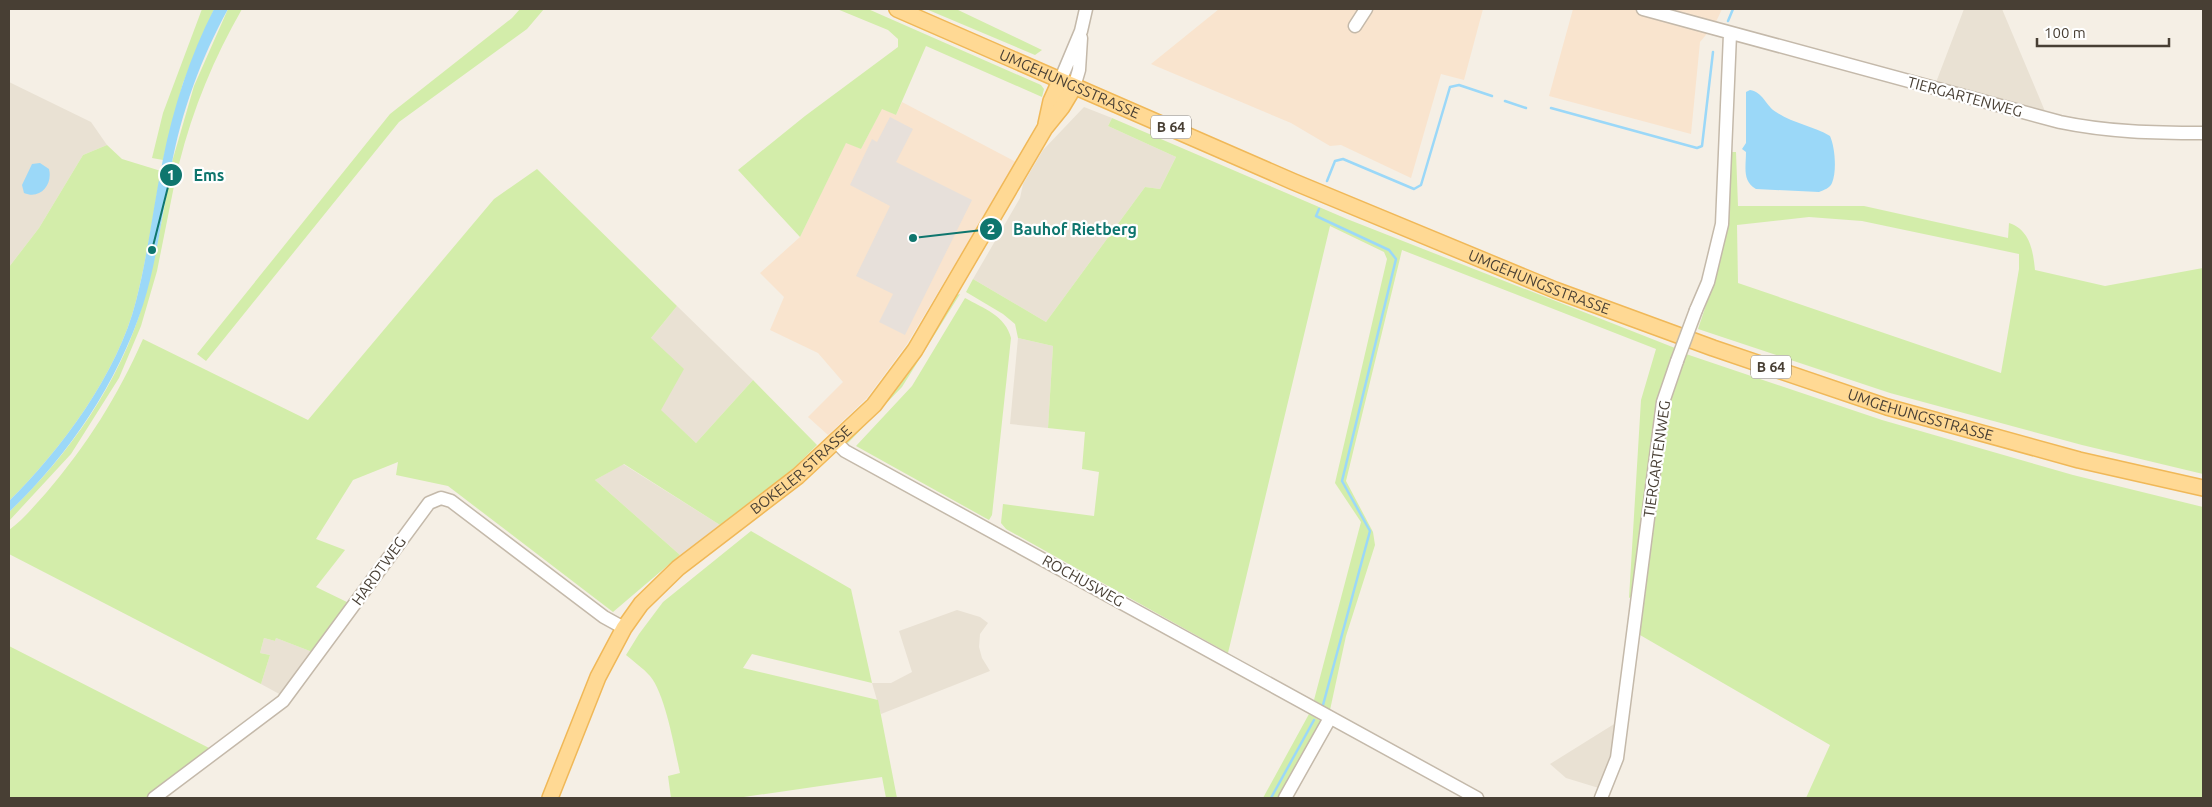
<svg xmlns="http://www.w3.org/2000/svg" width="2212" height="807" viewBox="0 0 2212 807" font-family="Ubuntu,sans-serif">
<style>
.residential{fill:#e9e1d3}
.commercial{fill:#f9e4ce}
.industrial{fill:#e7e0da}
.green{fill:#d3edaa;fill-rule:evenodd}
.water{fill:#9bd8f8}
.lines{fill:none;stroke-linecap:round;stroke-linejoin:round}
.stream{stroke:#9bd8f8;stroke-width:2.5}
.minor-casing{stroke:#c4b9aa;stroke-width:15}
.major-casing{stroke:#f0b858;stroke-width:18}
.minor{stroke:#fff;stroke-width:12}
.major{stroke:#ffd994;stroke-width:15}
.minor-bridge-casing{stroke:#c4b9aa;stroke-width:15;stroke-linecap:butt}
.minor-bridge{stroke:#fff;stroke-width:12}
.labels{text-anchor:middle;stroke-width:4.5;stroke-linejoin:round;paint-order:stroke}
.shield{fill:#fff;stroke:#7f7971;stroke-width:1}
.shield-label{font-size:14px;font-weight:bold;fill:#483f34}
.street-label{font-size:15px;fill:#483f34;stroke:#fff}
.leader{fill:none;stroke:#0f766e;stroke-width:2}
.callout-dot{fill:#0f766e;stroke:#fff;stroke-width:2}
.mark-label{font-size:15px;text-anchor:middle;font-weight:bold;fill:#fff}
.callout-label{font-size:16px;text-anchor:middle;font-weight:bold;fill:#0f766e;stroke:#fff;stroke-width:4.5;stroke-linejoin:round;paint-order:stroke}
</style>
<rect width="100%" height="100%" fill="#f5efe5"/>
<path class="residential" d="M1964,9h38l45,107 -112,-31z
M9,82l82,40 16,23 -24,10 -44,73 -30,39z
M1084,107l28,11 -4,8 68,31 -16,32 -15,-2 -99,135 -73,-43 47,-81 3,-14 20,-34z
M677,306l76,74 -57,63 -36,-33 -9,-72z
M1018,338l35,8 -5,82 -38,-4z
M623,464l97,61 -40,30 -85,-75z
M957,610l23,7 8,6 -8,11 -1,13 3,11 8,13 -109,43 -9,-31h19l21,-11 -13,-41z
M264,638l11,3 1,-3 39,15 -32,43 -22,-12 9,-29 -10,-2z
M1619,721l-6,37 -11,31 -36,-11 -16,-14z"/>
<path class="commercial" d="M1219,9h264l-19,71 -23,-6 -30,104 -70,-33 -11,1 -39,-23 -140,-59z
M1573,9h149l-7,15 -15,18 -9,92 -142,-38z
M902,102l114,60 -109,182 -40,54 -39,37 -20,-18 35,-35 -25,-29 -48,-23 14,-33 -24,-24 40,-36 46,-95 15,7 21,-41 14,7z"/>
<path class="industrial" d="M890,117l23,12 -17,33 76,38 -67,135 -26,-13 14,-28 -37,-18 34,-70 -40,-21 22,-46 5,3z"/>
<path class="green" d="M202,9h12l-31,74 -20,77 -11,-2 11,-45z
M228,9h14c-28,49 -49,99 -63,155l-7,-2 22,-76z
M520,9h24l-17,20 -128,93 -193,239 -9,-7 193,-240 122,-96z
M837,9h31l173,76 3,4 -2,8 -116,-51 -30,69 -14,-6 -21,40 -15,-6 -46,94 -62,-67 67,-54 93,-69v-8l-10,-9z
M926,9h30l86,41 -7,5z
M1112,118l235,101 328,129 -42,248 -4,2 12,-198 15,-51 -254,-99 -56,231 27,51 2,13 -29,91 -16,74 -16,-10 47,-178 -26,-39 52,-224 -3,-7 -54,-26 -102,427 -222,-124 -5,-6 2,-19 91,12 5,-44 -17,-3 3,-37 -37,-4 5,-82 -35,-8 -3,-14 -12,-10 -37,-22 7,-13 73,43 99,-135 15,2 16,-32 -68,-31z
M107,145l15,14 39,12c-8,43 -14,87 -25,130 -18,72 -75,149 -127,200v-234l30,-39 44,-73z
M1729,152h7l2,54h126l144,32 1,-15c21,7 24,27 26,47l70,16 98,-18v206l-121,-29 -192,-52 -192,-64 15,-45zM1809,217l53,4 157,33v15l-18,104 -263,-90 -1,-58z
M171,169l6,2 -20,100 -16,55 -22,52 -48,76 -62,67v-9c59,-56 111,-129 134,-209 13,-44 20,-89 28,-134z
M537,169l140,137 -26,32 33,31 -23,41 35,33 57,-63 64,65 -24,24 -73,56 -96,-61 -29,16 85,75 -67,57 -165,-126 -52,-11 2,-13 -45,18 -37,59 29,11 -29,37 35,17 -36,49 -39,-15 -1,3 -11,-3 -4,15 10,2 -9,29 -252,-130v-24c14,-10 25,-24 37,-37 41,-48 72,-97 97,-154l165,81 186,-221z
M960,294l-58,93 -55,57 1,-6 104,-142z
M965,298c18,10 41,18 46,40l-19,177 -3,5 -133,-74 56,-60z
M1686,354l196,66 191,55 130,32v291h-397l24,-53 -190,-110 29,-232z
M751,531l100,58 21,94 -120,-29 -9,14 135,32 19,98h-11l-4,-21 -145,21h-66l-3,-22 12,-3c-5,-23 -15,-80 -30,-97 -7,-8 -16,-14 -24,-21l13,-21 24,-32z
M9,646l204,104 -65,48h-139z
M1309,714l12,7 -43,77h-15z"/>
<path class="water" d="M214,9h14c-27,49 -47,104 -57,159 -9,46 -14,93 -28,137 -26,79 -74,150 -134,207v-11c52,-51 109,-128 127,-200 12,-46 17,-94 27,-142 10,-51 27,-103 51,-150z
M1750,90c13,2 16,16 26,22 16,11 37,14 54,24 5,11 7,35 2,47 -2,5 -8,7 -13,9l-63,-3c-14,-8 -10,-22 -10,-37l-4,-3 4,-6v-51z
M40,163l9,6c4,16 -9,31 -25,24l-2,-8 10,-21z"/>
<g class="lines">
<path class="stream" d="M1728,21l5,-12
M1505,101l21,7
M1551,108l146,40 5,-2 11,-94
M1327,181l8,-20 8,-2 71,30 7,-4 29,-98 9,-2 33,11
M1319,209l-3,7 73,34 7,9 -54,222 28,50 -47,174
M1271,798l43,-78"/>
<g class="minor-casing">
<path id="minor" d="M1643,9l417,113c48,10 94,11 143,11
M1355,26l11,-17
M1060,81l21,-50 5,-22
M1074,87l5,-17 2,-32
M1696,310l12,-28 14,-58 8,-190
M836,442l9,9 632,347
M154,798l129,-97 146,-198 12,-5 10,3 153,116 20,11
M1285,798l45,-80
M1601,798l16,-40 46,-356 14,-41"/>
</g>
<g class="major-casing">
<g id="major">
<path id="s1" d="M897,9l397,173 261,108 158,58 174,59 192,53 124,28"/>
<path d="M1046,124l5,-23 9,-20"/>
<path id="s2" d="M550,798l48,-121 26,-49 17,-24 37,-36 120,-92 76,-71 41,-55 130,-222 17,-21 12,-20"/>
</g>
</g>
<use href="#minor" class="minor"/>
<use href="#major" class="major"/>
<g class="minor-bridge-casing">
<path id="minor-bridge" d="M1677,361l19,-51"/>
</g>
<use href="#minor-bridge" class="minor-bridge"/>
</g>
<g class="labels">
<g class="shield">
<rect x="1151" y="115.5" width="40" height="23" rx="4"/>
<rect x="1751" y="355.5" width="40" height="23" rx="4"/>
</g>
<g class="shield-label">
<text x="1171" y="132">B 64</text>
<text x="1771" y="372">B 64</text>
</g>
<g class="street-label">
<text dy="5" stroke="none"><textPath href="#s1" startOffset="188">UMGEHUNGSSTRASSE</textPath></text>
<text transform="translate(1965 97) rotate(15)" y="5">TIERGARTENWEG</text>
<text dy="5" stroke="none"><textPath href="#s1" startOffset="698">UMGEHUNGSSTRASSE</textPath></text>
<text dy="5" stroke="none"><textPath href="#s1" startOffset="1102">UMGEHUNGSSTRASSE</textPath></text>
<text transform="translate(1657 459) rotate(-82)" y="5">TIERGARTENWEG</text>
<text dy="5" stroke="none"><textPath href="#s2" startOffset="424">BOKELER STRASSE</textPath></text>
<text transform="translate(379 571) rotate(-54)" y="5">HARDTWEG</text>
<text transform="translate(1083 581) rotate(29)" y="5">ROCHUSWEG</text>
</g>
</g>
<path class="leader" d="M152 250L171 175M913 238L991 229"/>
<g class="callout-dot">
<circle cx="152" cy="250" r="5"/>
<circle cx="913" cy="238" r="5"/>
<circle cx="171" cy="175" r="12"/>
<circle cx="991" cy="229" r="12"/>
</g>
<g class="mark-label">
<text x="171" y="180">1</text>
<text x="991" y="234">2</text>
</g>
<g class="callout-label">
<text x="209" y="181">Ems</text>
<text x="1075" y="235">Bauhof Rietberg</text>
</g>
<rect width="2212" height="807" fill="none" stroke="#483f34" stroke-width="20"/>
<path d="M2037 38v8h132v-8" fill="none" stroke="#483f34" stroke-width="2.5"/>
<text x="2044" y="38" font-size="15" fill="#483f34" stroke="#ffffff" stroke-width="4" paint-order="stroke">100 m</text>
</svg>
